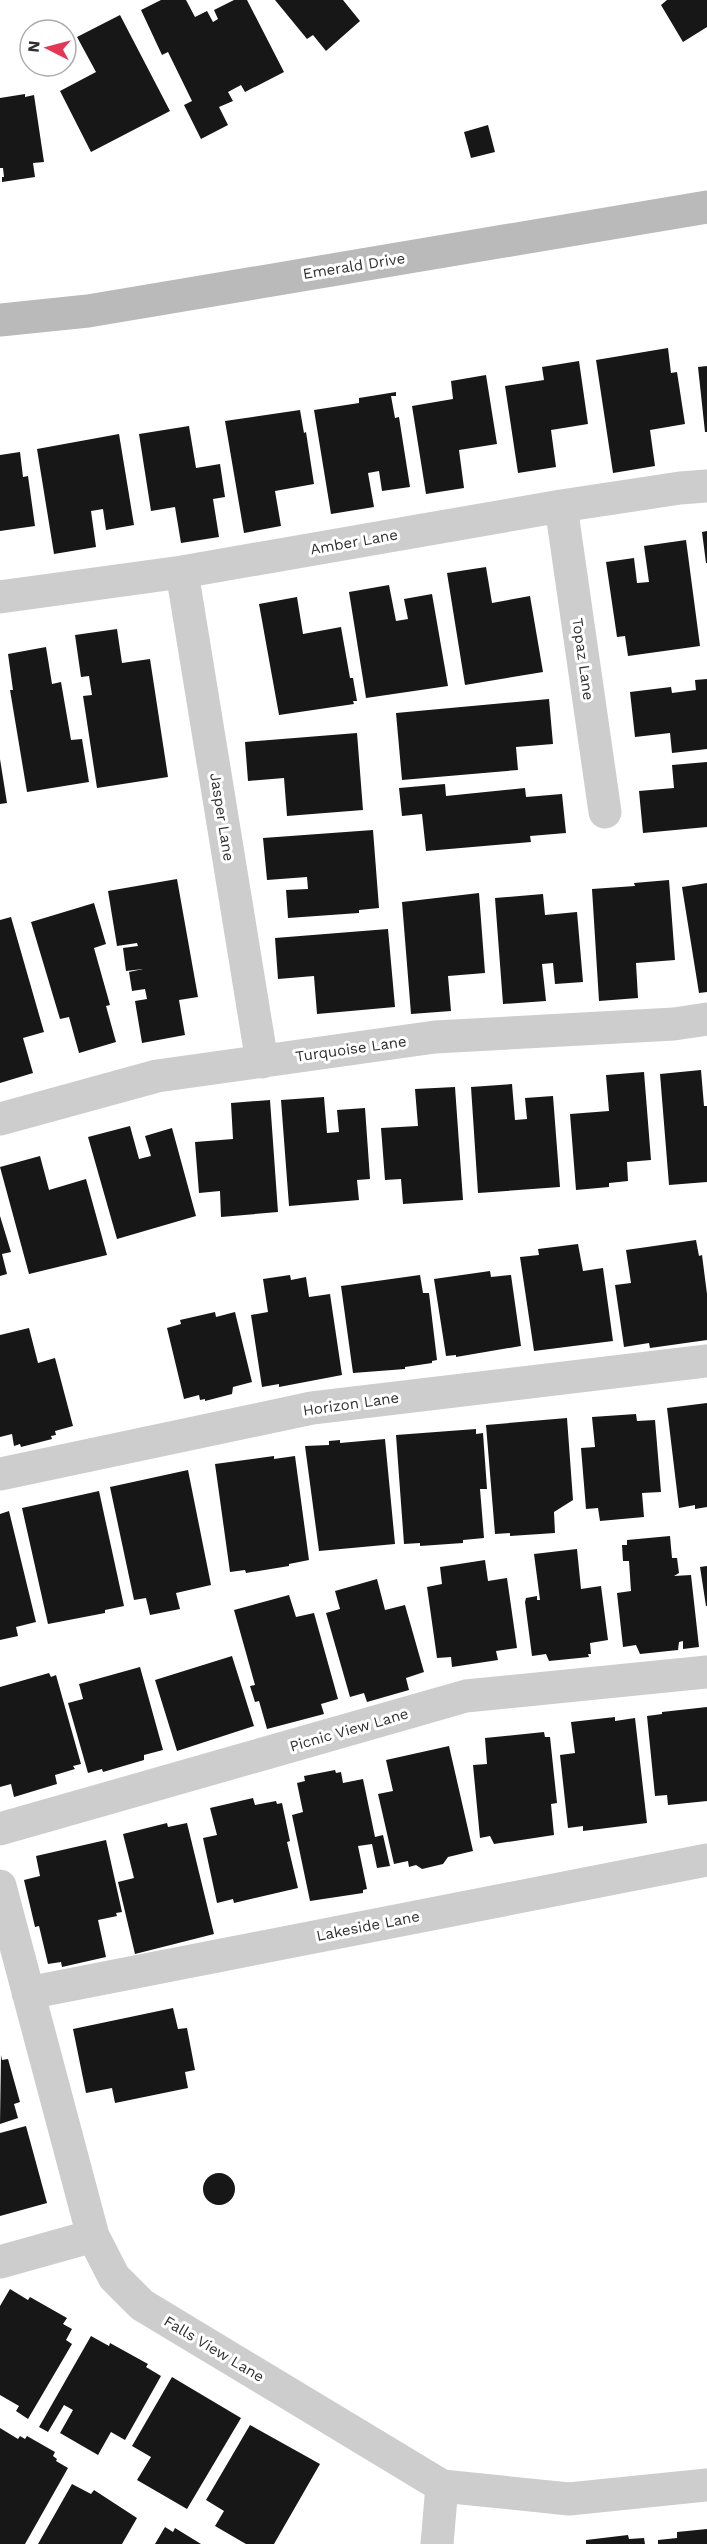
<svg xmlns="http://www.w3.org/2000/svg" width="707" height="2544" viewBox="0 0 707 2544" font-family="'Work Sans',sans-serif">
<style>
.building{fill:#171717}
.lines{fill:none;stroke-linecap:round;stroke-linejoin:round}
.street{stroke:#cdcdcd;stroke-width:33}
.secondary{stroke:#bababa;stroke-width:33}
.labels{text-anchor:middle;stroke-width:6;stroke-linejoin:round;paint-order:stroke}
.street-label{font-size:15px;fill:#303030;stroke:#fff}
</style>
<rect width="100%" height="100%" fill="#fff"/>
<path class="building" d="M161,0h25l9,17 12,-6 6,11 5,-3 -4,-9 20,-10h13l37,72 -39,20 -4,-7 -13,7 5,9 -14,6 9,18 -27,14 -17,-34 8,-4 -24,-49 -6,3 -21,-45z
M275,0h68l17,21 -34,30 -13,-16 -6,4z
M667,0h40v27l-24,15 -22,-37z
M120,15l50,96 -79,41 -31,-61 36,-19 -19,-35z
M25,94v3l9,-2 10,67 -11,1 2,14 -33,5v-5h2l-1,-9h-3v-70z
M488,125l7,27 -24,6 -7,-26z
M668,348l3,25 6,-1 8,52 -35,6 5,36 -42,7 -17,-113z
M579,361l9,63 -37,6 5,37 -38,6 -13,-87 39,-6 -2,-13z
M707,366v66h-2l-7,-65z
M486,375l11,69 -38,6 5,38 -38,6 -14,-88 41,-7 -2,-18z
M396,392v4h-5l4,22 4,-1 11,70 -28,4 -3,-20 -11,2 6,34 -43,7 -17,-104 45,-7v-5z
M300,410l4,23 2,-1 8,52 -39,7 6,35 -37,7 -19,-112z
M189,426l7,42 24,-4 5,33 -12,2 6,38 -38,6 -6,-36 -24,4 -12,-77z
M119,434l15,91 -28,5 -3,-21 -12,2 5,36 -42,7 -17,-105z
M20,452l3,25 5,-1 7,50 -35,5v-76z
M707,531v32h-1l-4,-31z
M686,540l14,106 -72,10 -3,-20 -8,1 -11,-75 28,-4 3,25 12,-1 -5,-36z
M486,567l6,36 38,-7 13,76 -78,13 -18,-112z
M389,585l7,36 12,-2 -4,-20 28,-5 16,92 -82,12 -17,-106z
M297,597l6,37 38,-7 9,51h3l4,23h-4l1,3 -75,11 -20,-111z
M117,629l5,34 28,-4 18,118 -71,11 -14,-92 9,-1 -3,-19 -8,1 -6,-42z
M46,647l6,37 9,-2 10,58 11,-1 7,43 -62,10 -17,-102h3l-5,-36z
M707,679v70l-35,4 -2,-20 -35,4 -5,-45 41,-5 1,6 24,-3 -1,-10z
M549,699l4,45 -37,3 2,23 -116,10 -6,-67z
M357,733l6,77 -76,6 -3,-38 -36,3 -3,-39z
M0,759l7,44 -7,1z
M707,762v65l-64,6 -4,-42 35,-3 -2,-23z
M445,784l1,12 79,-8 1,9 36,-3 4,39 -36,3 1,6 -105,9 -4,-37 -20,2 -3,-28z
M373,830l6,78 -20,2v3l-71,5 -2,-28 22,-1 -1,-12 -40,3 -4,-42z
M177,879l21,118 -19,3 6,35 -43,8 -7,-42 12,-2 -2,-10 -13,2 -3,-19 14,-3 -17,2 -3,-23 15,-2 -1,-3 -20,3 -9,-55z
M669,880l6,80 -39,3 2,35 -39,3 -7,-112 43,-3 -1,-3z
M707,883v109l-8,1 -17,-106z
M479,893l6,80 -37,3 3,35 -40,3 -9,-112z
M543,894l2,21 32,-3 6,70 -28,2 -2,-21 -11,1 4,37 -43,3 -8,-106z
M94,903l12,41 -12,4 16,57 -4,1 10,36 -37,11 -10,-36 -9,2 -29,-97z
M11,917l33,115 -21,6 10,35 -33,10v-163z
M388,929l7,78 -78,7 -3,-38 -36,3 -3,-41z
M701,1070l3,36h3v76l-38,3 -9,-111z
M644,1072l7,88 -24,2 1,19 -19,2v4l-33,3 -6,-76 39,-3 -3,-36z
M512,1084l3,36 12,-1 -2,-21 28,-2 7,91 -82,6 -7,-106z
M455,1087l8,113 -60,4 -2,-25 -16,1 -4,-52 37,-2 -3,-37z
M324,1097l3,36 12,-1 -2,-22 28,-2 5,71 -13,1 2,20 -70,6 -8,-106z
M270,1100l8,112 -57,5 -1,-26 -21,2 -4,-51 38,-3 -2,-36z
M130,1126l9,33 12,-3 -6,-20 27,-8 24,88 -79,23 -29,-102z
M40,1156l9,34 37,-11 21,76 -78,19 -29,-107z
M0,1216l11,36 -9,2 5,20 -7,2z
M696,1240l3,16 3,-1 5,39v46l-57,8 -1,-5 -25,4 -9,-62 16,-2 -5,-33z
M578,1244l5,27 20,-3 10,73 -79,10 -14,-94 19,-2 -1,-6z
M490,1271l1,6 20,-2 10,71 -65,11v-2l-10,1 -12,-77z
M290,1275l1,5 15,-3 3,20 21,-3 12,81 -63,12v-3l-17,3 -11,-72 17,-3 -5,-33z
M420,1275l3,18h6l8,67 -5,1v2l-27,4v2l-52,4 -12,-87z
M215,1312l1,5 19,-5 17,70 -19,5 -1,7 -27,7v-2l-5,1 -1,-5 -15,4 -17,-71 14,-4 -1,-4z
M29,1328l9,35 17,-5 18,68 -18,5 1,4 -5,1 1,3 -31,8 -1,-3 -6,2 -2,-12 -12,3v-102z
M707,1403v104l-12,2v-4l-16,3 -12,-100z
M636,1414l1,7 18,-1 6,72 -19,1 2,24 -44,4 -2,-13 -12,1 -5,-61 14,-1 -3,-30z
M567,1418l6,82 -19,12 1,21 -45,3v-3l-15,1 -9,-109z
M476,1429v5l7,-1 4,56h-7l4,49 -21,2v3l-43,3v-3l-16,1 -8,-109z
M385,1439l10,105 -76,7 -14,-105 24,-1v-4l11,-1v3z
M274,1456v3l21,-3 14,104 -20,4v2l-43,7 -1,-3 -15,2 -15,-108z
M188,1470l23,115 -35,8 4,16 -30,6 -4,-17 -12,2 -24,-113z
M99,1491l25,115 -19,4v3l-57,11 -26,-116z
M9,1511l27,111 -20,5 2,9 -18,4v-126z
M670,1536l2,22h5l2,15 -5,3 17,-1 8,72 -16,2v-8l-4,1 -1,8 -38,4 -4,-9 -13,2 -6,-54 14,-2 -2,-30h-6l-1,-16h5v-5z
M577,1549l4,40 20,-3 7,54 -18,3 1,11h-3l1,3 -40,4 -3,-7 -14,2 -7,-54 1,-4 11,-2v4h3l-6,-46z
M485,1560l3,21 19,-3 10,70 -21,3 2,9 -46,7 -1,-10 -14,1 -10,-71 15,-3 -2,-17z
M707,1566v40h-1l-6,-39z
M377,1579l8,31 20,-5 19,67 -18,6 3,12 -42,12 -3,-9 -14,4 -24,-84 14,-4 -5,-18z
M289,1595l7,22 18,-4 24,86 -17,5 3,10 -57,15 -8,-28 -4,1 -5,-16 5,-1 -21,-75z
M232,1656l22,70 -77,25 -22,-71z
M140,1667l23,83 -19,5v5l-41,12 -1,-3 -14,4 -20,-70 15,-4 -4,-15z
M49,1673l2,4 5,-2 25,89 -8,2 2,3 -20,6 2,9 -43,13 -3,-13 -11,3v-100z
M707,1707v94l-39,4 -1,-10 -12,1 -8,-80 15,-2v-2z
M615,1717v4l20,-3 12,105 -64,8v-5l-15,2 -8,-73 15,-2 -4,-31z
M544,1732l1,5h5l7,66 -6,1 3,31 -60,9 -4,-8 -10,2 -7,-73 14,-1 -2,-26z
M449,1746l24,105 -25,6 -5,7 -21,5 -6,-4 -7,2 -1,-6 -14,3 -16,-70 15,-3 -7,-31z
M335,1770l1,3 5,-1 2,11 20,-4 12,58 8,-2 7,31 -13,2 -5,-24 -14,2 9,43 -4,1v3l-53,8 -18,-86 11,-3 -6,-29 8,-2 -1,-5z
M253,1798l2,7 21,-4 1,3 5,-1 8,38 -3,1 11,46 -64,15 -1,-4 -16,4 -14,-65 14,-3 -7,-27z
M167,1823l1,4 19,-4 27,111 -79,20 -17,-72 16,-4 -11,-44z
M106,1840l16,72 -6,1 1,3 -19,4 8,37 -44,10 -1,-5 -13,2 -9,-38 -4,1 -11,-47 16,-4 -4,-20z
M173,2008l5,21 9,-1 8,42 -10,2 3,16 -73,15 -3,-15 -26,5 -13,-64z
M1,2055l1,5 6,-1 12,43 -6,2 4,14 -18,6z
M26,2126l21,77 -47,13v-83z
M203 2189a16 16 0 1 1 32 0a16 16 0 1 1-32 0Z
M10,2289l18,11 2,-3 37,21 -4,6 9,5 -6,11 6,4 -44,75 -12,-8 3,-5 -19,-11v-89z
M91,2336l18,10 1,-3 38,21 -2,3 15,9 -36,64 -14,-8 -13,23 -38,-22 13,-23 -9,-5 -16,27 -9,-5z
M172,2377l69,41 -54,91 -50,-29 14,-23 -19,-11z
M250,2425l70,39 -46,80h-28l-31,-18 9,-15 -18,-11z
M0,2428l18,11 2,-3 5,3 2,-3 28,16 -2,4 4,3 -1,2 12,7 -43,76h-25z
M72,2484l19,10 3,-4 43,28 -15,26h-84z
M165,2527l8,5 2,-4 26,16h-46z
M707,2529v15h-49v-4l19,-2v-6z
M628,2535l1,4 15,-1 1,6h-59v-4z"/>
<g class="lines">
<path class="street" d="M561,506l44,306
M182,572l80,490
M0,597l182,-25 379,-66 119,-18 27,-2
M0,1119l157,-43 278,-39 239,-13 33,-5
M0,1474l312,-66 395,-47
M0,1829l466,-133 241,-24
M0,1886l93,350 21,41 28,28 300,181 127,13 138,-14
M28,1993l679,-133
M0,2262l93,-26
M437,2544l5,-58"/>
<path class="secondary" d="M0,320l88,-9 619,-104"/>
</g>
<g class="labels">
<g class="street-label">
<text transform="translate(354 266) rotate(-9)" y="5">Emerald Drive</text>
<text transform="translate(354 542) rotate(-10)" y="5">Amber Lane</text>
<text transform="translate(583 659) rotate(82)" y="5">Topaz Lane</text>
<text transform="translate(222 817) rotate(81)" y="5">Jasper Lane</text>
<text transform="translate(351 1049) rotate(-8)" y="5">Turquoise Lane</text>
<text transform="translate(351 1404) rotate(-8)" y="5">Horizon Lane</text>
<text transform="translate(349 1730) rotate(-16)" y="5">Picnic View Lane</text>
<text transform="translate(368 1926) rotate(-11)" y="5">Lakeside Lane</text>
<text transform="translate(214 2349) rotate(31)" y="5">Falls View Lane</text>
</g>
</g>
<g transform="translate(48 48) rotate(276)"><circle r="28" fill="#ffffff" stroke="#acacac" stroke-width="1.5"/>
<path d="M0-4.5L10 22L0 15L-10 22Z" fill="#e33754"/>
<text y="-9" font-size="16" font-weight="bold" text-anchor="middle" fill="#303030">N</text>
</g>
</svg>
